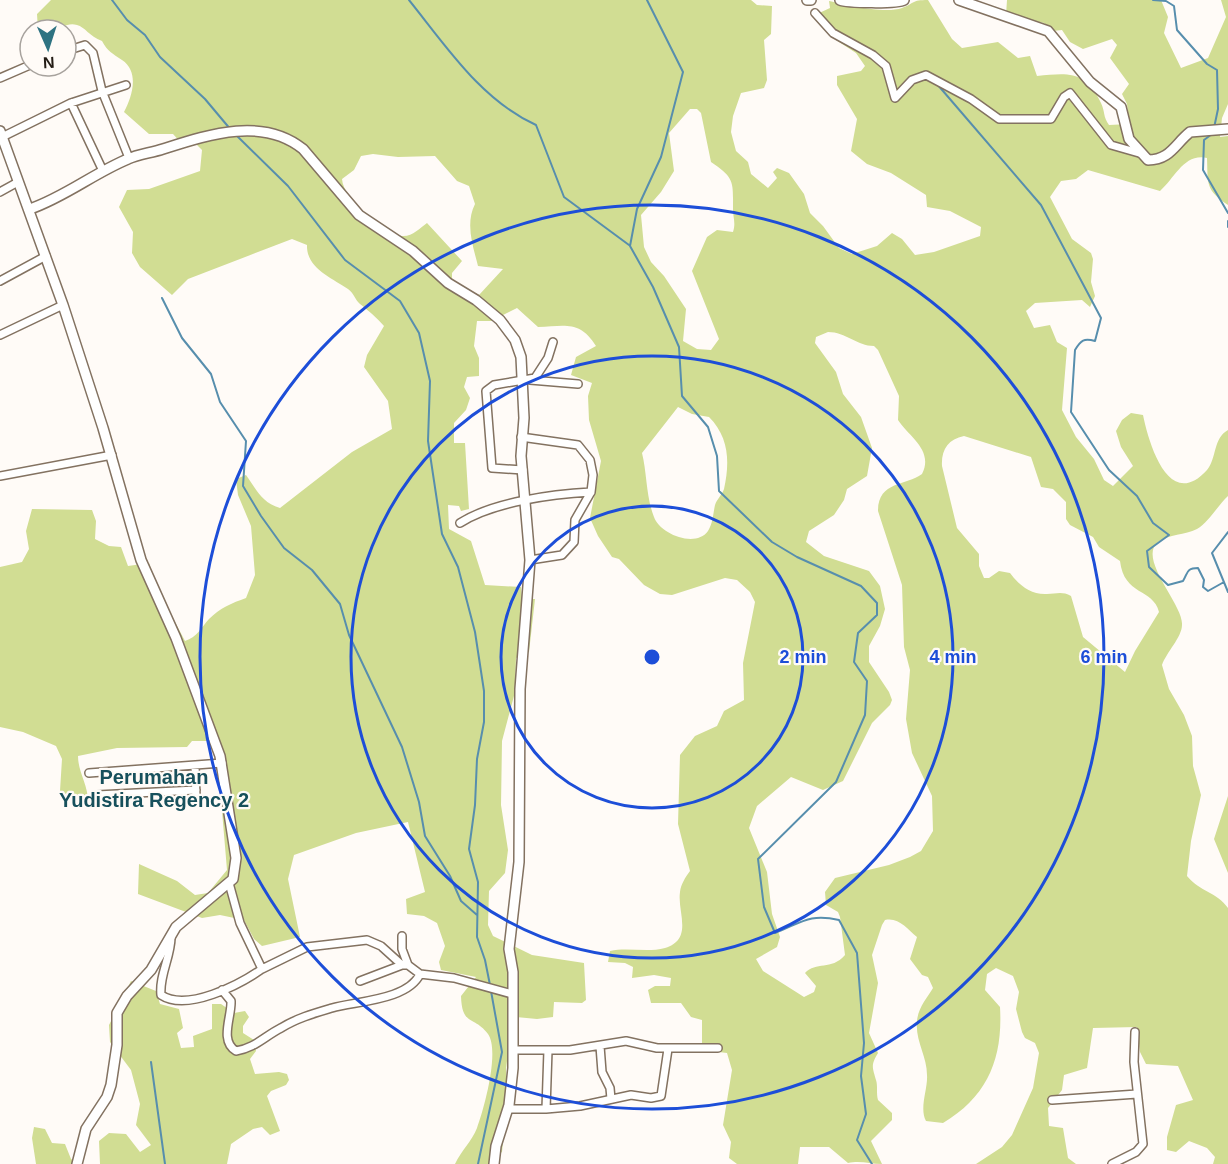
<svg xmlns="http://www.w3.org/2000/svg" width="1228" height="1164" viewBox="0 0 1228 1164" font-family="Arial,sans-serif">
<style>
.green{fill:#d1dd93;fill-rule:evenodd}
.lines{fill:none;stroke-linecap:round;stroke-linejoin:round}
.stream{stroke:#578ead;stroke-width:2}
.street-casing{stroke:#837261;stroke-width:10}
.secondary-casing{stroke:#837261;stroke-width:12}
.street{stroke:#fff;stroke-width:7}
.secondary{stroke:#fff;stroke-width:9}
.ring{fill:none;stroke:#1d4ed8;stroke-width:3}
.labels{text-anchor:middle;stroke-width:4.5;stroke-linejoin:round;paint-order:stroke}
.neighbourhood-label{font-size:20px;font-weight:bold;fill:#17505c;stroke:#fffbf7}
.centre{fill:#1d4ed8;stroke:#fffbf7;stroke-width:3}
.ring-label{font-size:18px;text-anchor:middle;font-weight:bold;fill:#1d4ed8;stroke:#fffbf7;stroke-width:4.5;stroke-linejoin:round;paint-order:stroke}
</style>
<rect width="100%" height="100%" fill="#fffbf7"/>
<path class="green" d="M51,0h700l6,5 15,1 -1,28 -7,6 3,40 -3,8 -23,5 -8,23 -2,16 5,19 12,11 3,12 17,14 9,-10 -4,-6 4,-4 12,5 15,21 6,19 13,13 16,22 13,6 25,-8 15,-13 10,6 13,16 19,-3 46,-16 1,-9 -31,-16 -23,-4 -1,-12 -35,-22 -24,-9 -16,-13 6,-32 -20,-34v-9l24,-5 4,-5 -9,-13 -20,-13 -19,-26 13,-6 -1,-7c17,4 56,13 73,7 13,-5 9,-8 26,-8l24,39 10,9 36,-6 20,16 12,-2 7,20c31,-3 49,-6 64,27 4,8 2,14 8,22l20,-1 -2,-20 -5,-10 7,-10 -19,-26 7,-13 -5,-6 -29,10 -13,-7 -8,-12 -9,1 -9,-8 -38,-8 1,-15h154l7,17 -4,16 17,35 27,-10 18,-41 -5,-17h7v104l-6,14 -2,19 8,-1v69c-23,-15 -20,-22 -21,-47 -23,-5 -32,20 -47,33l-72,-21 -12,9 -15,2 -11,16 22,42 19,14 2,6 -2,23 4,14 -5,11 -8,-7 -47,3 -9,8 8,17 16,-3 7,17 10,6 -5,62 14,27 18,22 10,21 9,6 20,-20 -12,-19 -5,-16 6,-11 9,-7 12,2c6,29 26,97 64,55 10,-12 6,-32 21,-40v66c-10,9 -19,26 -31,33 -12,6 -28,5 -39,13 -21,17 26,63 24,83 0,12 -16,28 -20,40l7,24 15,26 8,21 1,30 8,29 -10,46 -4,35c13,16 30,16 41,32v256h-15l2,-7 -8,-9 -18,-7 -13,11 -9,-2v-13l9,-32 17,-5 -15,-34 -32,-2 -6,-12 -3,-25 -44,1 -6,40 -23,7 -2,15 -14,18 1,18 14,2 5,30 8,6h-100l26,-17 10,-12 21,-47 6,-35 -4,-10 -10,-5 -3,-6 -6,-23 3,-17 -6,-16 -17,-8 -9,6 -2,16 15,17c3,51 -12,89 -57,116l-17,-2c-7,-13 2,-32 1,-46 0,-19 -12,-34 -10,-54 1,-13 10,-23 16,-33l-5,-11 -6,-2 -12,-16 7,-22c-10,-8 -18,-20 -32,-17l-3,5 -10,30 6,28 -9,50 9,20c-8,13 -5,15 -2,27 2,6 0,13 2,20l14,13v7l-21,21 11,23c-12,0 -22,-4 -34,-1l-19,-16h-29l-2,17h-61l-8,-6 2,-16 -8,-17 9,-55 -5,-17 -25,-3v-30l-11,-3 -10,-14h-30l-3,-13 7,-4h15l1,-8 -17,-3 -22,3 1,-11 -8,-4 -17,-1 2,-11c18,-4 37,2 55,-3 29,-9 12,-36 15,-56 1,-8 5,-14 10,-21l-12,-47 2,-69 15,-19 22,-10 7,-15 20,-11 -1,-37 12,-61 -5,-10 -13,-12 -12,-2 -53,17 -12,-1 -16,-9 -25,-26 -7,-2 -14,-21 -8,-18 11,-57 -12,-41 -1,-24 4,-13 -21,-8 5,-18 20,-11c-16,-26 -31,-20 -58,-19l-21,-19 -26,13h-14l-3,25 5,12v18l-12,1 -3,10 6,11 -4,12 -12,13v20h11l4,66 -8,2 -2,-5 -11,-1 1,24 22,12 14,44 36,2 1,12h13l-6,53 -13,6 -1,34 -13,49 -1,64 7,45 -3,23 -16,18 -1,34 5,11 39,19 52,8 2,37 -4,3 -28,-1 -1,15 -16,2 -21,-2v29l-8,7 -2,16 2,26 -6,57 -7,5 1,7h-41c6,-13 17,-23 22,-36 7,-19 23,-77 11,-94 -14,-19 -26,-7 -27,-38l15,-19 -35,-7 -2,-8 6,-16 -8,-23 -13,-7 -17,-2 -1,-15 19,-7 -17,-70 -52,11 -62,22 -6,24 12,58 -38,9 -8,-7 -10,-19 -24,-5 -18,3 -64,-24 1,-30 38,17 18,14 13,-2 19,-23 -6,-71 10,-4 -11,-54h-28l-5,6 -70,1 -39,8c0,16 10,29 10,45l-7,1 -21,-11 2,-32 -6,-13 -33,-14 -23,-5v-160l22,-5 7,-13 -3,-18 6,-22 60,1 4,11 -1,18 14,7 12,1 7,19 21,-3 9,27 27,51c12,-4 16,-13 24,-22 11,-11 23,-16 37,-21l9,-23 -4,-49 -13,-31 -2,-16 10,-4c11,15 15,27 34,33l72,-56 40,-23 -4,-28 -24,-34 3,-12 17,-29c-8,-9 -15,-15 -24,-22 -5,-4 -6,-11 -12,-15 -16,-11 -42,-21 -41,-44l-15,-6 -104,40 -16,16 -32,-28 -8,-14 1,-21 -14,-25 8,-17 22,-1 51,-18 2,-21 -8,-8 -10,4 -11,-12h-24l-25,-22c8,-15 16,-40 -2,-52 -10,-7 -14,-8 -20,-19 -13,-5 -17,-14 -25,-16 -10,-3 -15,4 -23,5 -5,1 -11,0 -16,0l-1,-16zM690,109h7l4,4 10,49c24,16 22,20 22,47 0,9 3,14 0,23l-16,-2 -10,7 -15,34 27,68 -8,11 -14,-1 -14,-8 3,-32 -22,-33 -13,-14 -7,-15 -3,-32 20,-23 13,-21 -5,-38zM373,154l25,3 37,-1 22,25 12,5 6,18c-10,20 -2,42 3,62l25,3 -24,26 -27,-14v-8l10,-12 -35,-38c-7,5 -15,14 -25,13 -18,-1 -59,-37 -60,-57l12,-9 7,-14zM828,332c18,0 29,14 46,14l4,4 21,46 -1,24c11,17 36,30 24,54 -16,12 -44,7 -44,37l24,74 2,62 6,23 -4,49 6,34 20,43 1,35 -12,20 -11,6 -21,8 -54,13 -10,14 1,13 12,7 2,5 5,38c-14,16 -29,6 -40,18l11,13 -2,6 -10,5 -41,-26 -7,-12 21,-12 3,-10 -8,-23 -5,-42 -18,-44 8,-22 34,-29 32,13 20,-9 29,-58 18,-18 2,-5 -3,-8 -20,-30v-16l11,-20 5,-17 -5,-23 -11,-15 -45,-15 -18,-14 3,-11 25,-16 10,-15 3,-11 20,-13 5,-28 -11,-31 -18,-23 -7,-22 -21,-29 1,-6zM678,407l14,7 17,3c20,20 21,45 15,72 -2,6 -7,10 -9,16 -2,9 -2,18 -7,26 -13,18 -49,2 -54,-14 -8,-20 -7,-44 -12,-64zM964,436l67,21 10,30 12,2 13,13v17l4,6 23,12 6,10 21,14c4,35 33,27 39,51l-24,39 -10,21 -42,-35 -12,-41c-9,-5 -15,-2 -24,-2 -17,1 -29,-10 -37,-21l-11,-2 -10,7h-5l-5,-12v-12l-22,-26 -15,-62c-1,-16 6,-27 22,-30z
M1228,796v77l-14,-34z
M131,981l25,10 4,13 19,5 4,19 -6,5 4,15 13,-1 -1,-11 19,-7v-25h9l13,9 11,-2 4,6 -6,9v7l11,7 2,11 -6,8 5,15 24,-2 8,2 2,6 -3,5 -15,6 -4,5 13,35 -10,4 -8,-8 -9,2 -22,15 -4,20h-127l-1,-23 10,-8 17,1 14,18 11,-7 -15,-20 4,-21 -9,-34 -21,-28 -1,-17z
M34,1127l11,2 7,14 13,1 6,15 7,5h-42l-4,-26z"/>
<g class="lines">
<path class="stream" d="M112,0l15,20 18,15 15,22 45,42 26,31
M409,0c37,46 72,100 127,125l28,72 65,48
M647,0l36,72 -22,85 -24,52 -7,37 23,41 26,60 3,49 26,31 9,29 2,35 53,51 25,15 64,29 16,17v12l-19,18 -4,29 13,19 -2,34 -29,67 -78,77 6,48 11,26c26,-10 34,-20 64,-13l18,33 7,90 -3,33 5,38 -9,26 15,24
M1153,0l13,1 8,5 3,24 30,34 10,6 1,39 -4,19
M937,84l104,121 60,113 -6,23c-11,-3 -14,-1 -20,9l-4,62 38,58 28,26 16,27 16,12 -22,16 2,16 19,18 15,-4c5,-8 3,-13 15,-13l6,12 -1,7 5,4 16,-9
M235,134l53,52 57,74 55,41 19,32 11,48 -2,60 14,93 16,33 17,65 9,59v31l-7,37 -2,46 -6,44 9,33 -1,55 8,23 5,25
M1212,134l-8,6 -1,30 25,43
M1228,221v6
M162,298l20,40 29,36 9,28 26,39 -3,45 18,30 23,32 28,22 28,34 9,31 53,112 17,55 6,34 25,40 11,25 16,14
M1228,532l-16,21 16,39
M151,1062l14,102
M478,1164l24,-112 -11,-61"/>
<g class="street-casing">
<path id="street" d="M815,13l18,20 40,22 13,11 9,32 17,-18 14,-5 45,24 28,20h52l13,-22 6,-4 41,52 28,8
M66,51l19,-6 8,8 9,38 27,67
M0,78l30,-13
M71,103l32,68
M2,137l69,-34 55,-18
M0,192l18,-10
M0,281l46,-25
M0,335l63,-30
M530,380l48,4
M521,437l57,8 12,15 3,15 -2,17 -16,28 -1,22 -12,13 -32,5
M523,470l-31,-2 -6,-77 8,-6 41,-7 13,-20 5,-16
M0,476l112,-21
M460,523c33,-21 92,-29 131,-31
M195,766l1,31
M89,773l133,-10
M97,795l99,-5
M229,883l11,40 22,46 45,-22 60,-7 14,6 21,19h6l12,9 34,4 58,16
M402,936v13l6,16
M171,937c0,20 -12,38 -10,58 26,17 78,-10 101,-26
M360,981l42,-16
M222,990l9,11c1,15 -12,40 5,50 19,-3 29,-15 45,-23 16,-10 34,-15 51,-20 25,-7 76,-8 88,-34
M600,1046l2,26 8,16 1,11
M514,1050h56l56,-9 31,7h61
M1052,1100l85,-6
M509,1109h37l34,-3 51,-11 20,3 10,-2 7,-47
M546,1109l2,-59
M1112,1164l24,-12 7,-8 -9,-82 1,-30"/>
</g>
<g class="secondary-casing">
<path id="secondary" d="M807,0h4
M840,0c7,3 57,4 64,0
M959,0l89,31 42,51 31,25 8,32 19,21c22,0 27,-16 42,-28l38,-3
M0,131l63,174 40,123 38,132 35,78 44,118 16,102 -3,21 -57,48 -25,43 -24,26 -10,17v32l-6,40 -4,12 -21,32 -9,35
M30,209c35,-12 64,-36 98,-50 10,-5 23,-6 35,-10 44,-14 99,-33 140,0l56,66 54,36 35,32 28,17 24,20 15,20 6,17 3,61 -3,38 9,104 -10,129 -1,173 -10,87 4,23v96l-4,37 -13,41 -2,18"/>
</g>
<use href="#street" class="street"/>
<use href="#secondary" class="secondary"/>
</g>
<g class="ring">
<circle cx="652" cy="657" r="151"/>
<circle cx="652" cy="657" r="301"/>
<circle cx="652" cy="657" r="452"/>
</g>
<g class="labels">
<g class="neighbourhood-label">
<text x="154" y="784">Perumahan<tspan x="154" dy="23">Yudistira Regency 2</tspan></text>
</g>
</g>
<circle cx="652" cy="657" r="9" class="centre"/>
<g class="ring-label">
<text x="803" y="663">2 min</text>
<text x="953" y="663">4 min</text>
<text x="1104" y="663">6 min</text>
</g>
<g transform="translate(48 48) rotate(177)"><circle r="28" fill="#fffbf7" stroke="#a7a29d" stroke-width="1.5"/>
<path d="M0-4.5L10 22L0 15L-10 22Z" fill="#2e7382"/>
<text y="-9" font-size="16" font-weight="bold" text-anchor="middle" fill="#231c15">N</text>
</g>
</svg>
